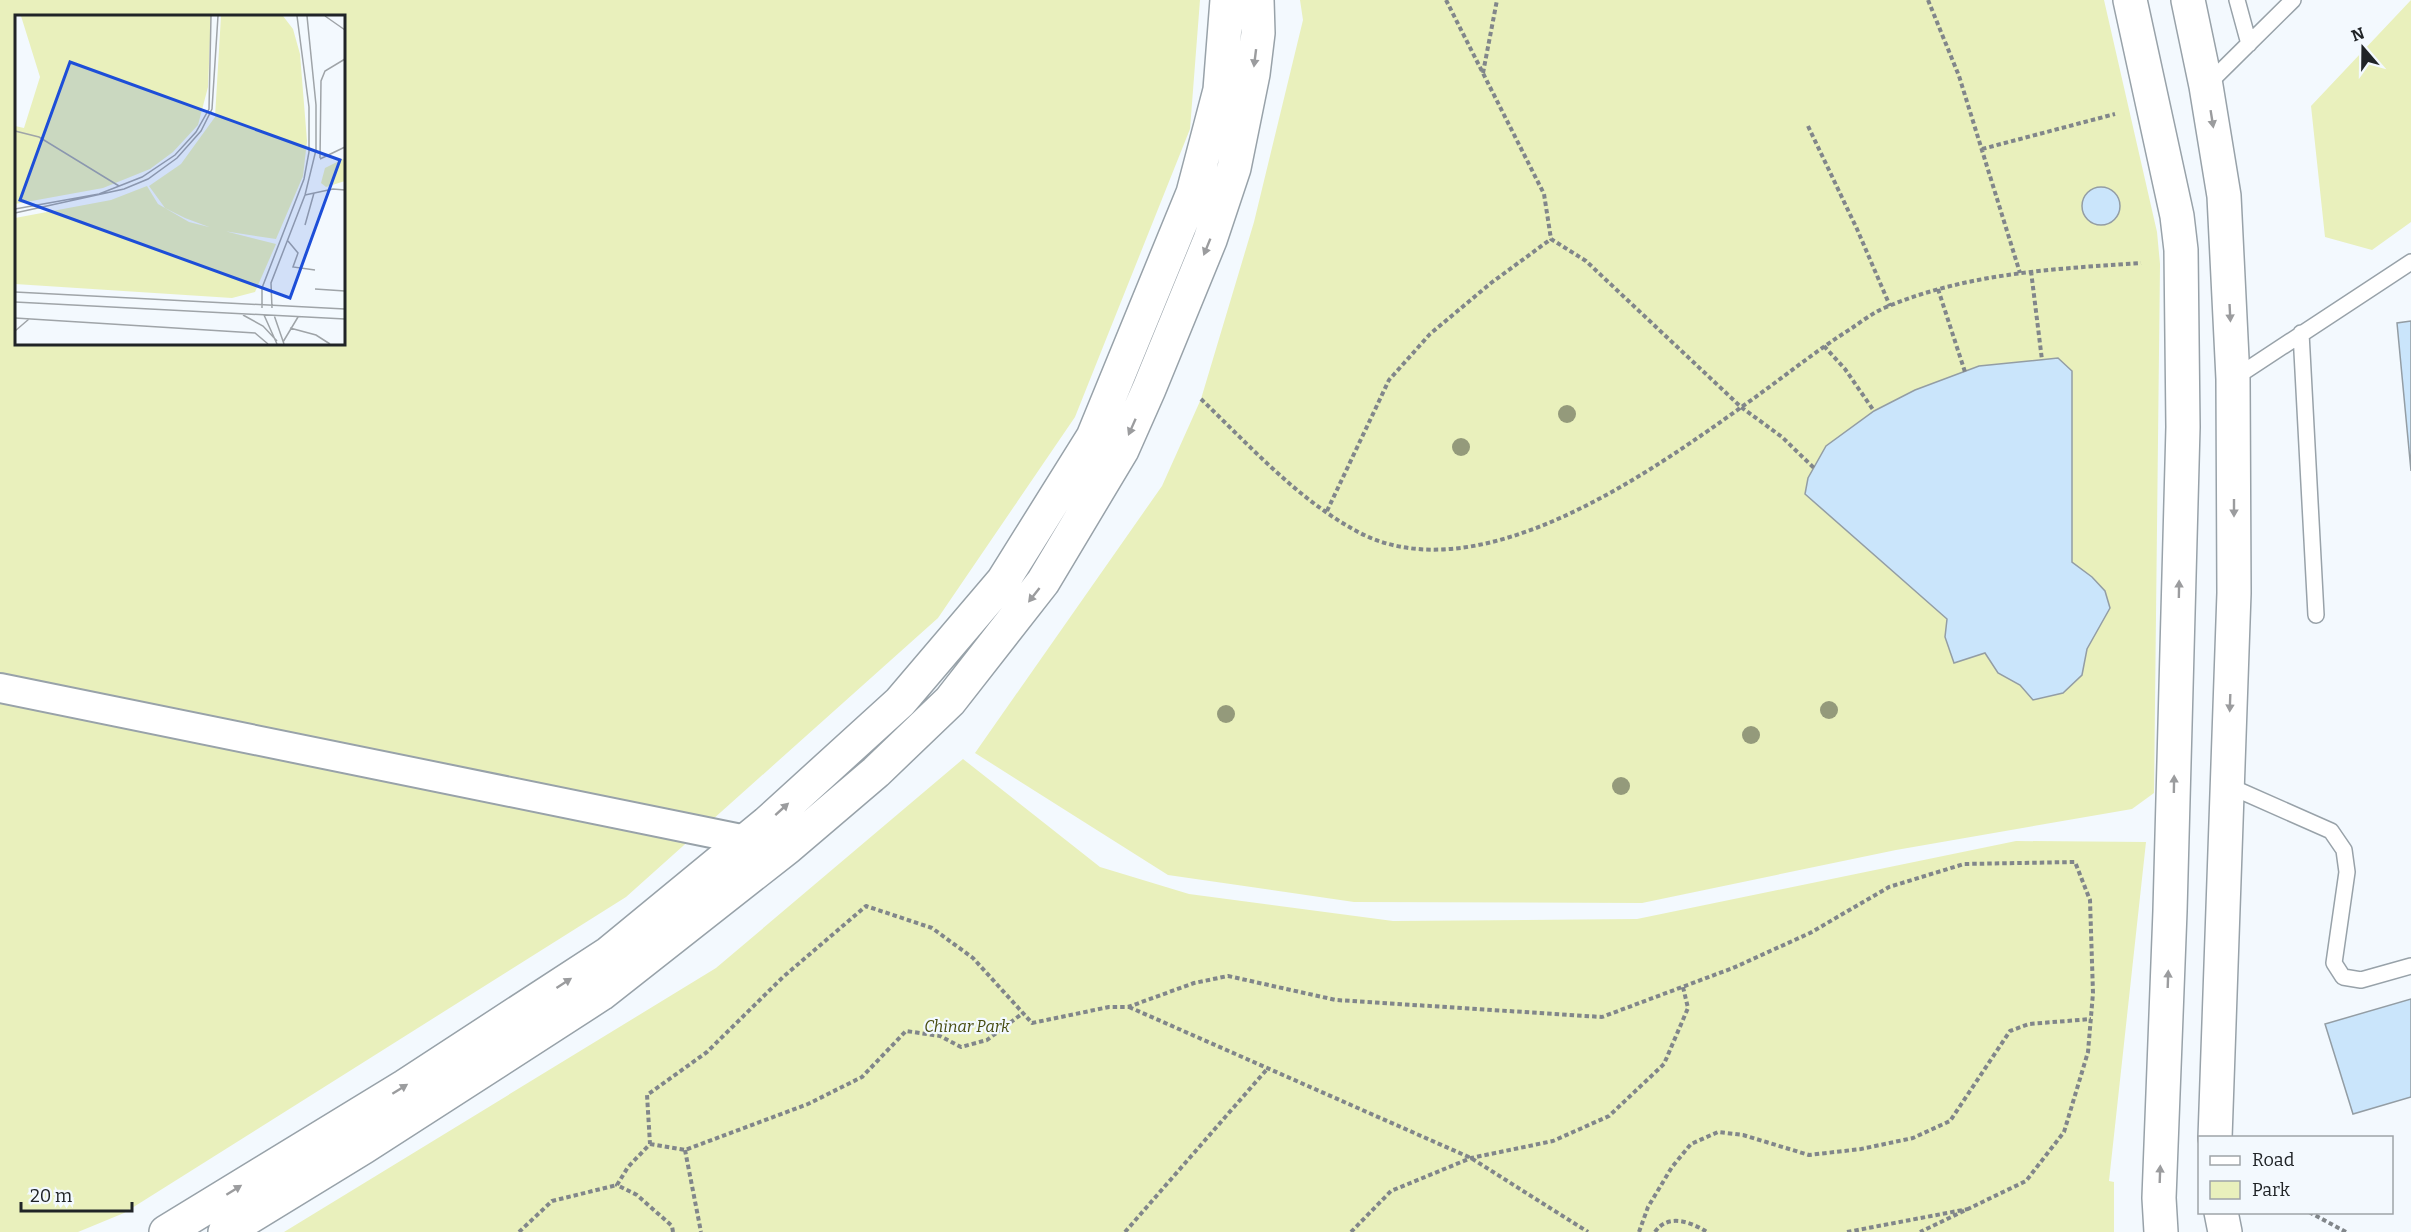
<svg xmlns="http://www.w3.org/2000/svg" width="2411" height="1232" viewBox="0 0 2411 1232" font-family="Bitter,serif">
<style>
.green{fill:#e9f0bc;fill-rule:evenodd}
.building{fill:#cae5fb;stroke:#939da4;stroke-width:1.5}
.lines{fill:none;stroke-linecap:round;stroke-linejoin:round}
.lane-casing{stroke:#98a2a9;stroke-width:18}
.street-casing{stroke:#98a2a9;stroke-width:32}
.secondary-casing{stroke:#98a2a9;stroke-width:36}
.path{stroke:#81868a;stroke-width:4;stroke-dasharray:4.5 3;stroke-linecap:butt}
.lane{stroke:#fff;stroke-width:15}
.street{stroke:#fff;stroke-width:28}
.secondary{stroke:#fff;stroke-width:33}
.tree{fill:#949a7b}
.oneway{fill:#9b9c9e}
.labels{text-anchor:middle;stroke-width:4.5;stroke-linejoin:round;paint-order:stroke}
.park-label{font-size:16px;font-style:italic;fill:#474c10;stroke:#f3f9fe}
.inset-road{fill:none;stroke:#9fa4a8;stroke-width:1.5}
.view{fill:#1d4ed8;fill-opacity:0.15;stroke:#1d4ed8;stroke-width:3}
.inset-edge{fill:none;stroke:#202427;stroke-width:3}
</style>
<rect width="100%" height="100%" fill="#f3f9fe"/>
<path class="green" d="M0,0h1200l-10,129 -115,288 -137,201 -312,279 -502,316 -46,19h-78zM16,16h328v328h-328z
M1300,0h804l53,232 3,32 -6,529 -22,16 -236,41 -254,53 -288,-1 -186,-27 -193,-122 187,-267 39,-87 53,-177 49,-202z
M2411,0v222l-39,28 -47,-13 -14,-131z
M963,759l137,108 89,27 204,27 244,-2 379,-78 130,1 -37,339 5,1v50h-1830l432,-264z"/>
<path class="building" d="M2082 206a19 19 0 1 1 38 0a19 19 0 1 1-38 0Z
M2411,321v150l-14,-148z
M2058,358l14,13v191l20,15 13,14 5,17 -23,41 -5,26 -19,18 -30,7 -13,-15 -22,-12 -13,-20 -31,10 -9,-26 2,-18 -142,-125 3,-16 18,-32 48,-35 41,-21 64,-24z
M2411,999v98l-58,17 -28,-90z"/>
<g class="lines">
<g class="lane-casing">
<path id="lane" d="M2237,0l12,44
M2206,86l87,-86
M2301,333l15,282
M2233,379l178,-117
M2227,785l104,46 13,19 3,22 -13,91 9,14 18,3 50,-14"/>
</g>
<g class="street-casing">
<path id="street" d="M0,688l746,152"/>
</g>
<g class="secondary-casing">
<path id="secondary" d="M2130,0l47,216 4,34 2,177 -13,484 -11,287 2,34
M2188,0l18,86 18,110 9,183 1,214 -19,545
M2221,1212l4,20
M166,1232l239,-146 204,-133 158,-130 133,-121 103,-121 90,-144 100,-244 27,-103 7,-90
M225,1232l139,-85 237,-153 187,-147 88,-75 74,-71 93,-119 79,-132 27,-61 61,-149 24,-72 19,-94 5,-41 -1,-33"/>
</g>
<path class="path" d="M1446,0l98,194 7,45 35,22 155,146 41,30 32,31
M1928,0l31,76 61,197
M1483,73l14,-73
M1808,126l49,103 33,77
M1982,149l133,-35
M2031,271l11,89
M1938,289l27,83
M1824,346l21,23 29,42
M1201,399c49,47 98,102 159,134 120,61 289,-60 383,-127 37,-26 71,-54 109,-78 10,-7 21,-15 32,-20 82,-35 169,-39 257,-45
M1327,511l62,-131 41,-46 61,-51 60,-44
M1129,1007l342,151 117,74
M650,1144l35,6 123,-46 54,-27 44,-46 34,5 21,11 26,-7 36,-27
M685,1150l16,82
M2309,1212l37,20
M519,1232l33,-31 65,-16
M673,1232l-1,-6 -35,-31 -20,-10 11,-18 22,-23 -3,-49 60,-43 76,-75 83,-71 66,22 41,30 59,65 77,-16h19l66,-24 34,-7 108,24 266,17 131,-49 77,-35 79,-46 75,-23 111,-2 15,38 3,93 -5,59 -24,80 -38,49 -106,51
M1125,1232l143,-164
M1351,1232l40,-41 80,-33 82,-17 56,-25 55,-52 24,-56 -5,-21
M1639,1232l9,-25 24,-40 19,-23 27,-12 25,3 66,20 52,-6 52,-11 37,-17 60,-90 19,-7 62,-5
M1655,1232c13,-19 36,-10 52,0
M1847,1232l121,-23"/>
<use href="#lane" class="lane"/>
<use href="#street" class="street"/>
<use href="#secondary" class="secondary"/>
</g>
<g class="tree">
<circle cx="1567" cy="414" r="9"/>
<circle cx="1461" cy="447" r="9"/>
<circle cx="1829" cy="710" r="9"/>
<circle cx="1226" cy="714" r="9"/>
<circle cx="1751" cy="735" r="9"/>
<circle cx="1621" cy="786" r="9"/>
</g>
<defs><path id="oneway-solid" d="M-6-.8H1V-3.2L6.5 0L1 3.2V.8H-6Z" transform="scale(1.5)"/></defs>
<g class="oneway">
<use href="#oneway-solid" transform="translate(1255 58) rotate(97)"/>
<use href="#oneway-solid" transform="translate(2212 119) rotate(81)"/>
<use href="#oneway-solid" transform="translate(1207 247) rotate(112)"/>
<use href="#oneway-solid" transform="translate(2230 313) rotate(87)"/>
<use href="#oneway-solid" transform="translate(1132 427) rotate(114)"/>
<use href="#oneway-solid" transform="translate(2234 508) rotate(90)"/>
<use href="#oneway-solid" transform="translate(2179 589) rotate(-89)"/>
<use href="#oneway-solid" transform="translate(1034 595) rotate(128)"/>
<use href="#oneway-solid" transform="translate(2230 703) rotate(92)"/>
<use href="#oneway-solid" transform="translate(2174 784) rotate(-89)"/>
<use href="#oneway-solid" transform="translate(782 809) rotate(-42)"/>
<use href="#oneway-solid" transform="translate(2168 979) rotate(-88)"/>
<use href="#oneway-solid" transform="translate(564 983) rotate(-33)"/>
<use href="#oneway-solid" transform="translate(400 1089) rotate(-32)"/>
<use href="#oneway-solid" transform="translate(2160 1174) rotate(-88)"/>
<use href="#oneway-solid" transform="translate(234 1190) rotate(-32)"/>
</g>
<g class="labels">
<g class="park-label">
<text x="967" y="1032">Chinar Park</text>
</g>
</g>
<g transform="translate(15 15)">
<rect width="330" height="330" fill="#f3f9fe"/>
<path d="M6,1h190l-3,71 -10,38 -25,27 -23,17 -47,19 -88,16v-78l9,2 16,-51zM206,1h62l10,13 7,25 7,87 -4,35 -27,63 -59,-9 -32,-12 -20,-10 -16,-22 32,-22 34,-47zM330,143v23l-19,6 -5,-4 4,-15zM132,171l11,18 31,18 87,22 -21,48 -23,6 -217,-14v-66l96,-18z" fill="#e9f0bc"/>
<path class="inset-road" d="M310,1l20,14M0,116l24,6 80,49M305,143l1,-77 4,-10 20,-12M305,144l25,-12M290,180l28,-6 12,1M0,194l84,-15 43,-17 33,-22 21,-23 13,-23 2,-93M0,198l109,-24 24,-10 29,-21 24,-27 11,-22 6,-93M290,210l9,-32M273,226l10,12 -5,14 22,3M300,274l30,2M0,277l330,17M0,287l330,17M247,293v-20l42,-109 5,-27v-45l-12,-91M257,293l-1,-25 34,-88 11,-45v-45l-9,-89M228,300l20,11 14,15M249,300l13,29M259,300l10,29M0,303l240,15 13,11M275,313l26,7 14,9M0,316l14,-12M268,327l15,-25"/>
<path class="view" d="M55,47l270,98 -50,138 -270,-98z"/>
<rect width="330" height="330" class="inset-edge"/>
</g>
<rect x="2198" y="1136" width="195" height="78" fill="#f3f9fe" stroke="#9fa4a8" stroke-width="1.5"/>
<rect x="2210" y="1156" width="30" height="9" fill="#ffffff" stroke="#9fa4a8" stroke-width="1.5"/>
<text x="2252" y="1166" font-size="18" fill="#202427">Road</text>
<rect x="2210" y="1181" width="30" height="18" fill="#e9f0bc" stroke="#9fa4a8" stroke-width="1.5"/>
<text x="2252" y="1196" font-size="18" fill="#202427">Park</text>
<g transform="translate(2363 48) rotate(340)" stroke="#f3f9fe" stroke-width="4.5" paint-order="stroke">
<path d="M0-4.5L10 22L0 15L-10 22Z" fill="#202427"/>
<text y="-9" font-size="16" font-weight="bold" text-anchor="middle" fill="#202427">N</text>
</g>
<path d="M21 1202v9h111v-9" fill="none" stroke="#202427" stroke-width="3"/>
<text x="30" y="1202" font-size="18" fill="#202427" stroke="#f3f9fe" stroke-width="4.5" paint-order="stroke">20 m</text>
</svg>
